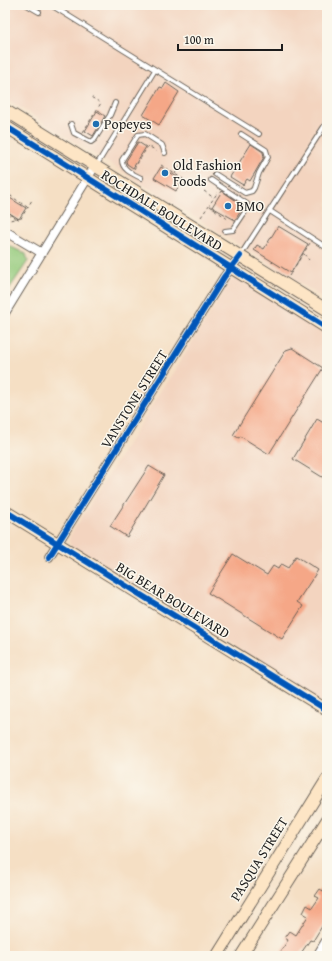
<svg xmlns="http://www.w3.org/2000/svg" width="332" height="961" viewBox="0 0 332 961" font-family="'Gentium Book Plus',serif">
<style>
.built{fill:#f3d4bf}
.green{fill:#94ca7c;stroke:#58734c}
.building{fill:#f5a787}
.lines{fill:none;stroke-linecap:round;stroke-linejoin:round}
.lane-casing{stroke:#686057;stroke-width:6}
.street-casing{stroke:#686057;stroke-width:10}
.secondary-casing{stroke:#686057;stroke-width:13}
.path{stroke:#686057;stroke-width:1;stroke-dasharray:3 3;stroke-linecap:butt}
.lane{stroke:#fff;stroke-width:4}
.street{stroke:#fff;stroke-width:8}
.secondary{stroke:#fde5c5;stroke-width:11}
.cycleway-casing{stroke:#fbf7ec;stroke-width:8}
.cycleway{stroke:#0057b8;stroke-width:6}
.poi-dot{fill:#1f6fb2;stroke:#fbf7ec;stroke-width:1.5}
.labels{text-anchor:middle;stroke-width:3;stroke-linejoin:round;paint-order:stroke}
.poi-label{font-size:14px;fill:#1c1c1c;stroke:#fbf7ec;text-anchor:start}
.street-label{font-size:14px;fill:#1c1c1c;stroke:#fbf7ec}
</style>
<rect width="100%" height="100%" fill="#fbf7ec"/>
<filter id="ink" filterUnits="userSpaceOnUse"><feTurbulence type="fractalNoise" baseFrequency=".025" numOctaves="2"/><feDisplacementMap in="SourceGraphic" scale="8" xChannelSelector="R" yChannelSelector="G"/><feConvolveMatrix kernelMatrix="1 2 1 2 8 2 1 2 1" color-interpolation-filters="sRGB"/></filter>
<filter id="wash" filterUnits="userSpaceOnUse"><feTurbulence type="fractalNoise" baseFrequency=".012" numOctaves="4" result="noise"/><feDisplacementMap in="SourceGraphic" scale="16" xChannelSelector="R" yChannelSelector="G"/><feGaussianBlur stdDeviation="0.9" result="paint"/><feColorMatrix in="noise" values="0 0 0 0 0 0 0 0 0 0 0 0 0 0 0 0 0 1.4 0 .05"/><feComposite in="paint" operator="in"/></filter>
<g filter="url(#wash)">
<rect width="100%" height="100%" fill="#f5dfc4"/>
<path class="built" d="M5,5h322v295l-322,-202z
M236,279h5l86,56v370l-256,-158 -2,-6 1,-5 158,-251 3,-5z"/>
<path class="green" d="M5,244l21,10 2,7 -23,34z"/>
<g id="blocks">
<path class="building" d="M166,83l13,9 -20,33 -16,-10 17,-28 3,1z
M97,111l8,5 -12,20 -8,-5z
M138,142l8,5 -13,21 -6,-4 -1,-3z
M251,144l12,8 1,5 -14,24 -3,-2 -4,6 -13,-8z
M161,167l21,13 -6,11 -22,-13z
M222,191l22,15 -9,14 -23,-13z
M5,195l21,13 -7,11 -14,-9z
M278,226l30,18 -17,29 -37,-23 3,-5 7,4z
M292,348l31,20 -54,86 -29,-18 -1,2 -6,-3 53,-85z
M317,419l10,6v55l-34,-21z
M149,466l15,9 -37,62 -17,-11z
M233,554l34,21 6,-9 5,3 3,-5 7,4 8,-12 22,14 -21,32 6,4 -21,33 -74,-46z
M327,885v33l-14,23 -3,-1 -11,16h-21l10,-16 -3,-2 5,-7 6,4 12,-19 -5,-3 4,-8 5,3 7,-10 -4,-2 5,-7 3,2z"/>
</g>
</g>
<g filter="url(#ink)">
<use href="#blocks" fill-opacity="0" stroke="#686057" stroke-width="1"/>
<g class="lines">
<g class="lane-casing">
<path id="lane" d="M27,5l12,7
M51,5l208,129
M71,124l3,9 17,9 4,-3 15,-24 5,-12
M96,166l59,-96
M215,174l30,19 7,-2 2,-3 5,-15 9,-16 -2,-7 -25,-16
M141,178c-8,-4 -19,-8 -19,-18l16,-25 7,-1 17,11 3,8
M211,180l36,24v5l-14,21 -8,1
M270,211l57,37
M240,256l87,-134"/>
</g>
<g class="street-casing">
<path id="street" d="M5,231l37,22
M5,313l90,-147
M49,557l175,-280 16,-21
M317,956l10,-17"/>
</g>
<g class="secondary-casing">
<path id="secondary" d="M5,110l322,200
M5,126l322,202
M5,511l322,199
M217,956l110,-177
M241,956l86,-136"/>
</g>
<path class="path" d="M98,110l5,3
M83,132l18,-29 -12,-7
M161,165l25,16
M134,169l14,-23 9,5
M175,174l6,-11
M204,191l10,7
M5,192l22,15
M210,206l19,14
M5,211l5,2
M5,213l5,1 10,6 12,-20
M8,214l9,5
M201,217l17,-25
M5,218l5,2 4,-1
M304,254l5,6
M289,276l21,-33"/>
<use href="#lane" class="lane"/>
<use href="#street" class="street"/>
<use href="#secondary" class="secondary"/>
<g class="cycleway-casing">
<path id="cycleway" d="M5,126l322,202
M5,511l322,199
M49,557l175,-280 16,-21"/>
</g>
<use href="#cycleway" class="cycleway"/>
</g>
</g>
<g class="poi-dot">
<circle cx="96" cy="124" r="4"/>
<circle cx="165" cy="173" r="4"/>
<circle cx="228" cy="206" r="4"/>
</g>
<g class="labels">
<g class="poi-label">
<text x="104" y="129">Popeyes</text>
<text x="173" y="170">Old Fashion<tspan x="173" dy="16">Foods</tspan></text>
<text x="236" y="211">BMO</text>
</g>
<g class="street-label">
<text transform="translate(162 210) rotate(32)" y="5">ROCHDALE BOULEVARD</text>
<text transform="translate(134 399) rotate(-58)" y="5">VANSTONE STREET</text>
<text transform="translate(173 600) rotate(32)" y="5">BIG BEAR BOULEVARD</text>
<text transform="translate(259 859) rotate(-58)" y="5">PASQUA STREET</text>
</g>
</g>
<rect width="332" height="961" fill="none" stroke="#fbf7ec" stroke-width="20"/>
<path d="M178 44v6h104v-6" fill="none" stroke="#1c1c1c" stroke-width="2"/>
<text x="184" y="44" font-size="12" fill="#1c1c1c" stroke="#fbf7ec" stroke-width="3" paint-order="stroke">100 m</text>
</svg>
